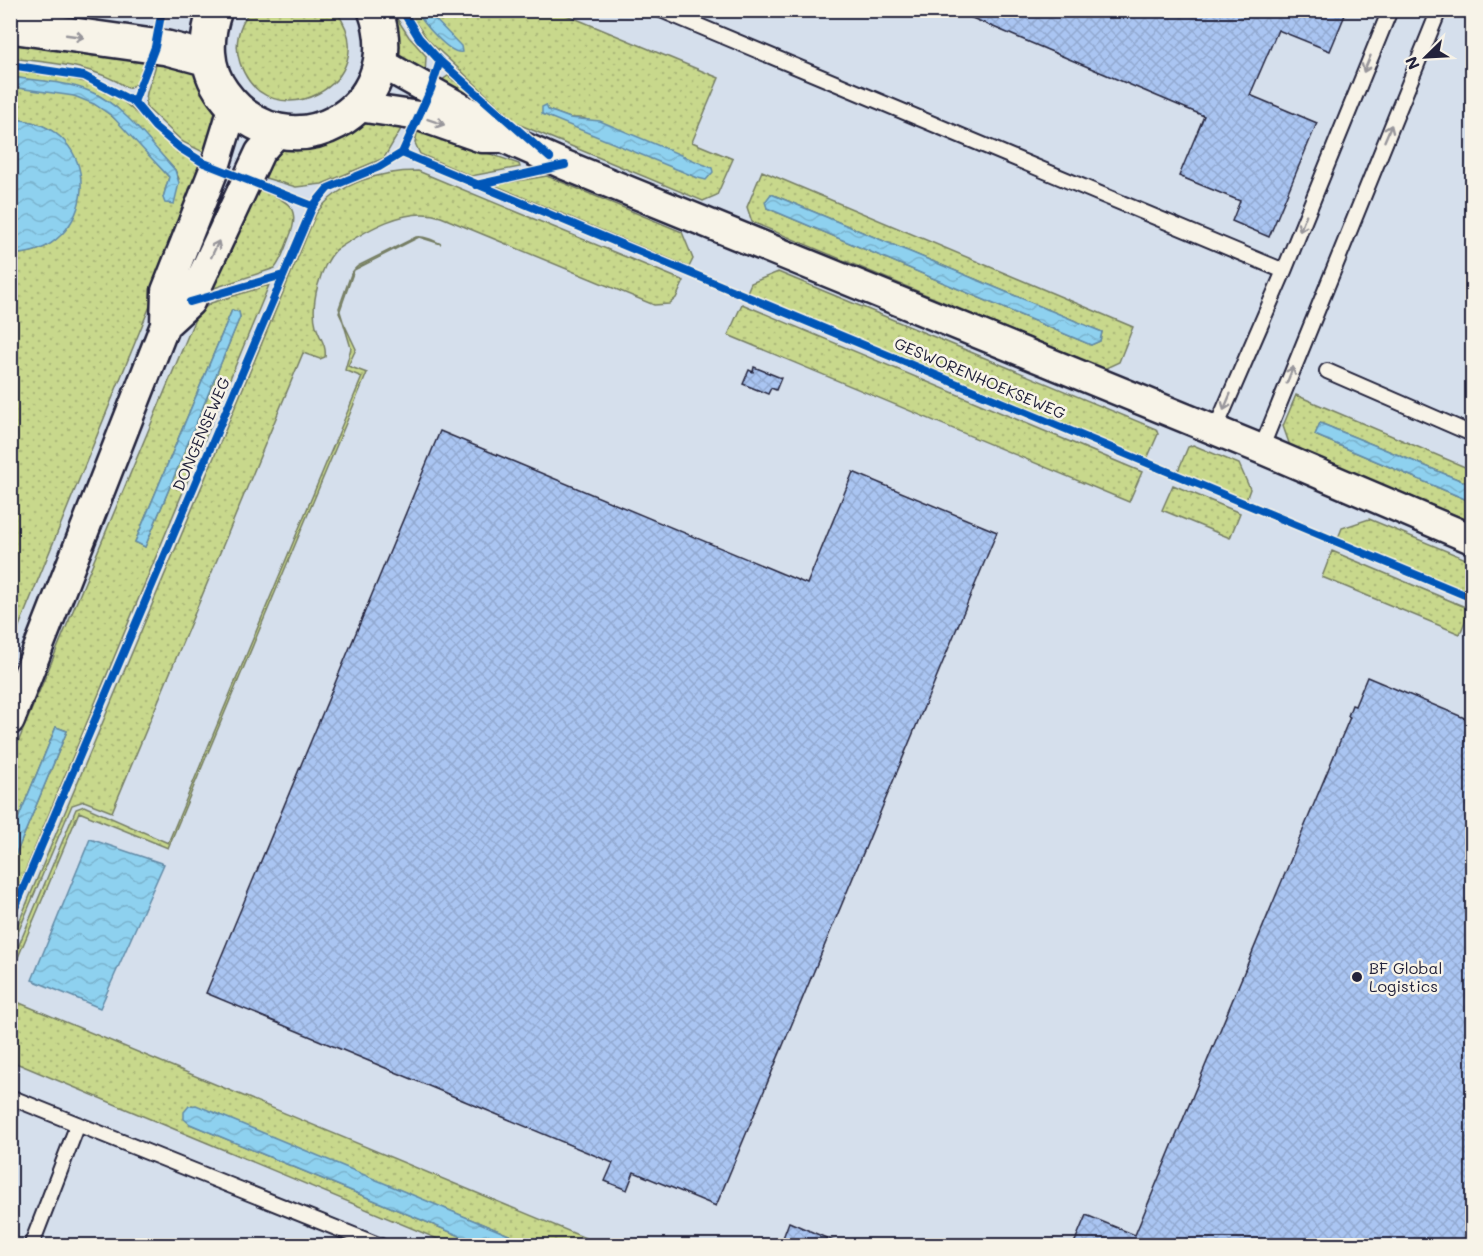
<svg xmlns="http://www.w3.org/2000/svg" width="1483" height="1256" viewBox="0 0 1483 1256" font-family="Mali,sans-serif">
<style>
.built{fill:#d5dfec}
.grass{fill:url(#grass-dots);stroke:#757d64;stroke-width:1.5;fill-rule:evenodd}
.water{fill:url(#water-waves);stroke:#638ba7;stroke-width:1.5}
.building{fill:url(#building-cross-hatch);stroke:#22223b;stroke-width:1.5}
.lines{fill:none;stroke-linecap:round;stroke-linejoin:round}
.service-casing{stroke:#22223b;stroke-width:18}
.minor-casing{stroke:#22223b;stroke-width:33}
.tertiary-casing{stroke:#22223b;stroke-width:38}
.service{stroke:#f7f3e8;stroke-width:14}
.minor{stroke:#f7f3e8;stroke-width:28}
.tertiary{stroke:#f7f3e8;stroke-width:33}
.cycleway-casing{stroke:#f7f3e8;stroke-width:11}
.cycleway{stroke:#0057b8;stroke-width:8}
.oneway{stroke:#97959a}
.poi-dot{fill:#22223b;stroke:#f7f3e8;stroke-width:2}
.labels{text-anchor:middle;stroke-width:5;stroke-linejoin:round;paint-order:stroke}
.street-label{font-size:16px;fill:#22223b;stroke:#f7f3e8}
.poi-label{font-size:16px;fill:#22223b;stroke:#f7f3e8;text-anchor:start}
</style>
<defs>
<pattern id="grass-dots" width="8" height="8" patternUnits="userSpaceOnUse" patternTransform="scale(1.5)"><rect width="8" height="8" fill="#c8d88c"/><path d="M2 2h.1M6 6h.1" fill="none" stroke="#acb97a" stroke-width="1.8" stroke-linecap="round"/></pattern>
<pattern id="water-waves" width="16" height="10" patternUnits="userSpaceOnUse" patternTransform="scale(1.5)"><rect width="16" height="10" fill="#8ed1ef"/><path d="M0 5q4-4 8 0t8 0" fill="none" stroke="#7ab3ce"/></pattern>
<pattern id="building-cross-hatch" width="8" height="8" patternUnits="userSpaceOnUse" patternTransform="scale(1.5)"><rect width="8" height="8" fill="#aac5f2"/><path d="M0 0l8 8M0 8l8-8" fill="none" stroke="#92a9d0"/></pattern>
</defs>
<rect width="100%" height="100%" fill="#e8eaea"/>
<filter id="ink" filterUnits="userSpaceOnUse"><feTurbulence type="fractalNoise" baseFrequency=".0167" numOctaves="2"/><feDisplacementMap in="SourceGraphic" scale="12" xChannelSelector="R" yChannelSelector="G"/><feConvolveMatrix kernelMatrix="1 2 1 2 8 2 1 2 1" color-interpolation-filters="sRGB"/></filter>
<g filter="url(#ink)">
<path class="built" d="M11,11h1461v1234h-1461z"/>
<path class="grass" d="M250,11h86c53,71 -69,132 -96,52 -6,-18 -2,-37 10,-52z
M379,11h13l17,26 17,19 -1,21 -29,-14z
M407,11h9l4,6 28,17 -21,-23h130l162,67 -27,64 41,17 -16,36 -14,6 -185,-77 -90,-84zM548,110l22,8h13l115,60 -154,-67z
M15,38l134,24 -7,19 -14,7c-35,-23 -76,-25 -117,-30l2,-2z
M157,59l37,8c25,44 26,38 13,87l-24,-12 -37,-35c-2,-17 9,-31 11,-48z
M11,70c34,5 72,6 102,24 34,22 49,54 90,72l-42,113 -150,367v-392c85,3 99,-131 0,-135v-32c23,3 50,3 73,12 34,13 60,52 85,78l-6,21 16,-19 -4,-9 -59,-63 -18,-12 -32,-10 -55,-8z
M448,76l31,23 3,5 -44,-21z
M355,119l49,5 -20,34 -62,26 -26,3 -41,-12 12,-22z
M418,129l101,35 1,3 -49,9 -51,-22 -5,-11z
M418,171l266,110 -8,17 -7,6 -15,1 -213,-88c-34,-12 -76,14 -105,33 -16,17 -26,53 -20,76 3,11 11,19 9,31l-5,2 -17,-6 -191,459 -28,-11 -12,4 -61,144v-8l305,-727c21,-31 65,-43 102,-43z
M762,171l371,156 -14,35 -15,7 -352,-147 -5,-15zM771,194l331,138 -2,9 -9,4 -324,-137z
M547,176l135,56 11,27 -4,8 -195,-82z
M250,186c29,13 55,15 39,52 -4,10 -7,21 -14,30l-67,22z
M416,237c9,-1 17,3 25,7l-22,-7 -65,33 -15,43 17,36 -8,17 19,7 -199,475 -89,-36 -68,162v-10l65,-155 8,-3 84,37 194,-466 -17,-7 6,-22 -12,-40 12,-34c2,-3 4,-6 7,-8z
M778,272l378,157 2,5 -11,25 -400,-167 4,-9z
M269,285l-258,620v-39l56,-135 -11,-4 -45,109v-77l186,-445 14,-11zM232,310l7,2 1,5 -95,230 -10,-5z
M742,304l400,168 -13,30 -401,-167z
M1296,395l176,75v15l-152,-62 -5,12 157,67v20l-182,-76 -7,-20z
M1193,445l46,19 11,25 -4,11 -68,-29 10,-24z
M1173,485l67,28 -10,25 -68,-28z
M1369,519l97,40 6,12v24l-134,-57 4,-10z
M1332,551l138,58 -10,25 -138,-57z
M10,999l592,246h-69l-341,-140 -2,19 292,121h-30l-441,-184z"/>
<path class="water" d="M416,11h11l34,35 1,6c-13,3 -39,-30 -46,-41z
M11,77c25,4 54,4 78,14 35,14 61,52 86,79l4,13 -5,21 -9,-1 -2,-5 6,-21 -57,-61 -18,-12 -20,-8 -63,-9z
M546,105l2,5 22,8 30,3 112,47 1,4 -7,8 -8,-2 -156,-64v-7z
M11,119c100,4 87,138 -1,135z
M771,194l331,138 -2,9 -9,4 -324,-137 -2,-6z
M232,310l7,2 1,5 -95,230 -10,-5z
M1320,423l152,62v17l-157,-67z
M56,727l11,4 -56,135v-30z
M90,839l74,25 -64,144 -68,-28z
M196,1105l337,140h-51l-292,-121 -6,-5v-7l5,-6z"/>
<path class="building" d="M953,10h394l-17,41 -52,-21 -28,65 67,28 -48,114 -37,-16 8,-20 -61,-25 25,-60z
M754,367l27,11 -5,12 -5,-2 -3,6 -25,-10 6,-14 4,2z
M440,431l367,153 46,-112 144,60 -281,674 -82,-34 -7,18 -22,-9 8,-18 -407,-170z
M1367,677l105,44v525h-399l13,-31 49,20 215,-518 -2,-1 4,-11 3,1z
M789,1222l56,24h-65z"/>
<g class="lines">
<g class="service-casing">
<path id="service" d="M661,10l623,261
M1327,371l145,63
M1215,430l69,-159 106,-261
M1261,449l178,-439
M10,1097l371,149
M31,1246l47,-122"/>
</g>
<g class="minor-casing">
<path id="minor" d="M381,63l109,61 16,15 59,26 696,284 211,90
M358,107l61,9 63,22h17
M165,325l25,-23 70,-150 18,-20
M10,720l155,-395 1,-34 49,-124 18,-59"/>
</g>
<g class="tertiary-casing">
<path id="tertiary" d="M215,10c-10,28 -10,59 8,83 63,87 189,18 152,-83
M10,26l157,22 41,11"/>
</g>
<use href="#service" class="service"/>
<use href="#minor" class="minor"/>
<use href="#tertiary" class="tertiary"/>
<g class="cycleway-casing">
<path id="cycleway" d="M440,61l110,97
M10,65l74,11 50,26 21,25 25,21 24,15 109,43
M134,102l21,-55 7,-37
M402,153l1070,445
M476,185l89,-20
M190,302l93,-27
M10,920l303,-714 15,-18 51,-21 23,-14 29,-64 9,-28 -21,-23 -17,-28"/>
</g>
<use href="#cycleway" class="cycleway"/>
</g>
<defs><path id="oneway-shaft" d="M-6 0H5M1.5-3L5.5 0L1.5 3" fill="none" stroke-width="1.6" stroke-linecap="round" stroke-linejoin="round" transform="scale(1.5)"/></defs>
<g class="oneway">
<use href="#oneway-shaft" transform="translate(75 36) rotate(8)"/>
<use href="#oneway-shaft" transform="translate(1367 64) rotate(113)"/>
<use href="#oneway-shaft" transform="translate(436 122) rotate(19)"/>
<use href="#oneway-shaft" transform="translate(1388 133) rotate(-67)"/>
<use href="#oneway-shaft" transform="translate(1303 223) rotate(111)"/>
<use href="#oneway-shaft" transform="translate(215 249) rotate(-65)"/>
<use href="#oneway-shaft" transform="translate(1290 375) rotate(-68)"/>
<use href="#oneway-shaft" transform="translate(1227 402) rotate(113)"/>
</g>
</g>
<circle class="poi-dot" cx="1357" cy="977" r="6"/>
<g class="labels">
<g class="street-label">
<text transform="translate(980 378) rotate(23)" y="6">GESWORENHOEKSEWEG</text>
<text transform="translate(201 434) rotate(-67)" y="6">DONGENSEWEG</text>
</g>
<g class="poi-label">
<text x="1369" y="974">BF Global<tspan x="1369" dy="18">Logistics</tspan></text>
</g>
</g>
<rect width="1483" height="1256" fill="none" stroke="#f7f3e8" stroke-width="36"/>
<rect x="18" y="18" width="1447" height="1220" fill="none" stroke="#22223b" stroke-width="2" filter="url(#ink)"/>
<g transform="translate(1426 57) rotate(246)" stroke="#f7f3e8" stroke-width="4.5" paint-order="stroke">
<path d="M0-4.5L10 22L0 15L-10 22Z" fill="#22223b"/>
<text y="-9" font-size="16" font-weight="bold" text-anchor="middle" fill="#22223b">N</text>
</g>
</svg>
